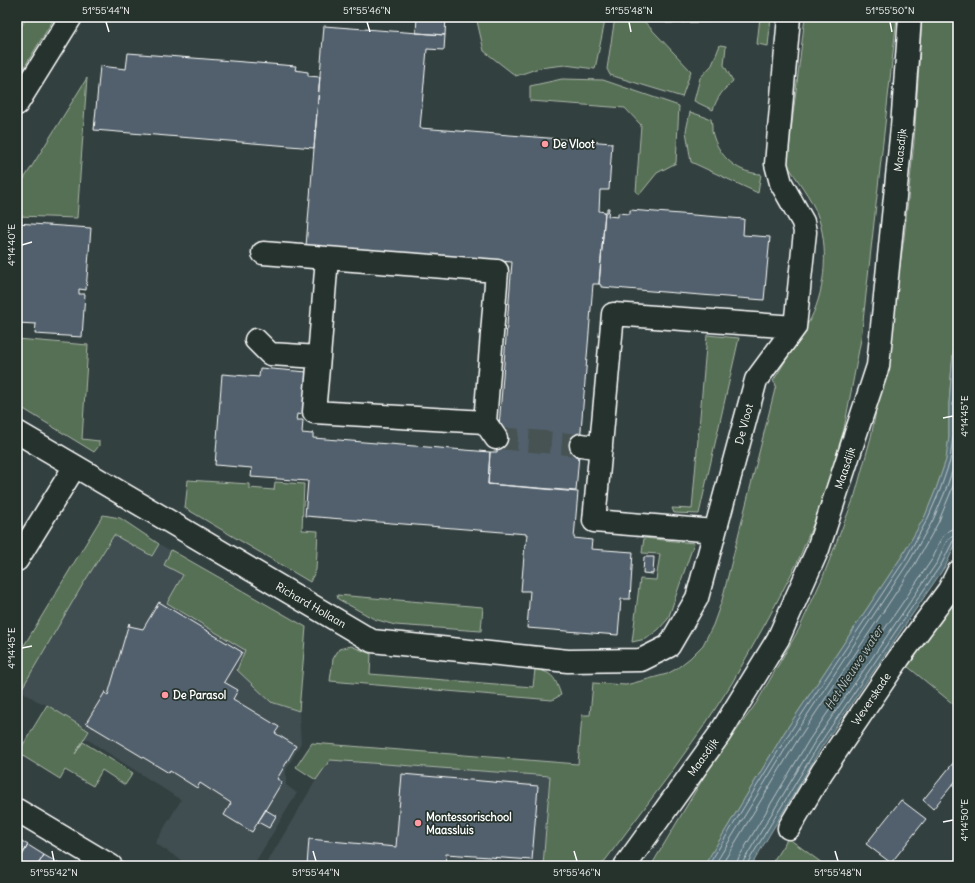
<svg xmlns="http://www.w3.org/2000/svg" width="975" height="883" viewBox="0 0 975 883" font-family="Delius,sans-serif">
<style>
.built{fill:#404e51}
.green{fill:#576f54;stroke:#abb7aa}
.water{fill:#57717a;stroke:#9aaaaf}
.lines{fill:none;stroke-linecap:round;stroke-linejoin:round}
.shore{stroke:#bcc6ca;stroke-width:1}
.building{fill:#51606c;stroke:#fff}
.minor-tunnel{stroke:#475353;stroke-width:22;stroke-dasharray:22 11;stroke-linecap:butt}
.minor-casing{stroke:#fff;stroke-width:25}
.major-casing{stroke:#fff;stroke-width:25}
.minor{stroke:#26332d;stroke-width:22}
.major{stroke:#26332d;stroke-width:22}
.ticks{fill:none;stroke:#fff;stroke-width:1.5}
.poi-dot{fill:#ff9aa2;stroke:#26332d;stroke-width:1.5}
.labels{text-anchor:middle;stroke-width:3.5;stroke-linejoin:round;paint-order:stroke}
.poi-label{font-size:11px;font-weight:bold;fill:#fff;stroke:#26332d;text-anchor:start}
.street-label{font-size:11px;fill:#fff;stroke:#26332d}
.water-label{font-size:12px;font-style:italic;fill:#b3bfc3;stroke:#26332d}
.neatline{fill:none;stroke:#fff;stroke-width:1.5}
.ticks-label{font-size:10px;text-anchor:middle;fill:#fff}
</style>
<rect width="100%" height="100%" fill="#334040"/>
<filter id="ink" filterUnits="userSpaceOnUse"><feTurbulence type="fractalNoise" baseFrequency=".025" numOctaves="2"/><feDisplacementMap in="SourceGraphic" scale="8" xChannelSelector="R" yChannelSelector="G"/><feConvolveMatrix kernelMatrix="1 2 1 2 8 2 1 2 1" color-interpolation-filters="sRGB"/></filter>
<g filter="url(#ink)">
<path class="built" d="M103,515l17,3 39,26 147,83 -7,84 2,32 -15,27v15l11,8 -44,73h-63l-35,-23 26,-43 -96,-62 4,-8 -42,-25 -10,-4 -20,-13v-31z
M330,760l220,16 -7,90h-278l51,-86z"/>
<path class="green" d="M27,17h28l-38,62v-46z
M476,17h128l1,4 -10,48 -30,-4 -26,3 -23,8 -32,-25z
M615,17h25l51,54 -9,26 -72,-22 -3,-6z
M662,17h50l-2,5 -44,1z
M760,17h11l-3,29 -11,-2z
M805,17h92l-36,322 -17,90 -13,44 -15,44 -18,44 -29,56 -37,66 -26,40 -39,55 -66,88h-58l7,-90 -220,-16 -14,20 -20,-13 16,-24 266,21 4,-49h8l3,-32 33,2 41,-11 9,-5 14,-11 13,-13 10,-20 9,-25 54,-215 -3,-4c9,-14 17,-28 25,-42 5,-7 9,-14 13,-21 15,-30 18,-73 6,-104 -6,-17 -21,-35 -30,-50z
M922,17h36v296l-6,52 -3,39v32l-3,24 -10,29 -11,27 -23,40 -118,177 -80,133h-53l54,-91 52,-73 42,-73 23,-50 33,-84 16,-58 14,-72 19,-127 10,-96z
M720,45l6,1 -2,19 9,16c-9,8 -16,16 -20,29l-19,-9 6,-23 12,-13z
M87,78l-10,140 -60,-2v-26z
M562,79l41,1 76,26 -3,57 -19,10 -17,21 -4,-2 5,-67 -16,-17 -95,-7v-15z
M690,112l21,7c1,4 1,8 1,12 4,19 18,36 37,41 4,1 8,2 12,2l-3,19 -67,-31 -5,-31z
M707,335l32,3 -40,176 -25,-1 -2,-5 20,1z
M17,339l71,6 -6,94 17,2v5l-5,6 -77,-47z
M188,480l61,4v4l25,2 1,-8 29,2 -2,46 16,1 -2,39 -6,12 -125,-74z
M103,515l17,3 39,26 -7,12 -38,-21 -31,49 -62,106 -4,-2v-31z
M644,538l50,5 -26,76 -10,11 -12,9 -14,3 8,-63 16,1 4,-26 -18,-1z
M171,550l135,77 -7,84 -28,-9 -34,-32 8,-20 -78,-47 16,-28 -19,-10z
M958,593v115l-51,-42 25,-34z
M337,595l146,12 -2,24 -86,-6 -21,-6 -36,-20z
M351,646l20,8 -1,20 163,13 2,-18c19,4 20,9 26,26l-9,5 -222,-19 3,-22 6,-10z
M47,705l42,26 -14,23 8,-12 50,31 -8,12 -23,-15 -9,16 -28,-16 -5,9 -42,-26z
M788,838l38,28h-56z"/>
<path class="water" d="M958,313v226l-12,26 -125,183 -70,118h-47l80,-133 118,-177 23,-40 11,-27 10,-29 3,-24v-32l3,-39z"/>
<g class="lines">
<path class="shore" d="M708,866l80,-131 118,-177 22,-40 12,-28 10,-29 3,-25v-32l5,-57
M714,866l78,-128 118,-178 23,-40 12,-28 10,-29 3,-24
M721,866l76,-125 118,-177 23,-41 12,-29 8,-22
M736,866l1,-4 2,-5 70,-117 124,-182c5,-12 9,-30 25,-30
M742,866l2,-6 70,-117 124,-182c4,-9 8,-27 20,-27
M748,866v-4l70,-116 124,-183 11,-22 2,-2h3"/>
</g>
<path class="building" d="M417,17h29l-1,18 -29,-2z
M324,26l121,9 -1,15 -17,-1 -7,79 192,15 -3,47h-9l-1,21 6,1 -6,72h-6l-17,207 -88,-7 2,-32h7l15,-190 -206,-16z
M128,53l168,13 -1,4 13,2v4l12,1 -6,71 -220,-18 6,-64 26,3z
M607,208h2l-1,8 10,1v-4l12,1v-4l114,9 -1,16 27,2 -6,63 -163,-13v-2l-2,-1 6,-72h2z
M17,223l74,5 -5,62 -7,-1v5h6l-3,43 -47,-3 1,-10 -19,-1z
M260,368l47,4 -3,43 -7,-1 -1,6h7l-1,13 10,1v-1h1v5l177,14 -2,32 90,8 -4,46 18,2 -1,9 42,3 -3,47h-9l-3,36 -91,-7 3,-37h-9l4,-47h1l1,-10 -222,-18 3,-35 -57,-4 1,-9 -37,-3 7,-91 37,3z
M644,557h10l-1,17 -10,-1z
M159,602l83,50 -18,30 14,8 -5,9 46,28 -4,6 21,13 -19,33 5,3 -30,50 -28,-17 7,-12 -31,-20 -3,5 -27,-17 -1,2 -83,-50 19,-31h1l-1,1 3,2 21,-72 1,1 -1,2 14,3z
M958,757v21l-25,31 -10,-9z
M402,774l136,12 -6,74 -86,-6 -1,12h-138l2,-27 87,8z
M901,800l25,19 -35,44 -25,-19z
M266,810l10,6 -7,12 -11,-6z
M17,838l11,7 -11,19z
M28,845l16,10 -7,11h-20v-2z
M44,855l19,11h-26z"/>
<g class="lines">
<path class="minor-tunnel" d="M496,438l85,7"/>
<g class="minor-casing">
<path id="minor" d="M263,253l64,5
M256,340l14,14 49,3 -5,55 171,10
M319,357l8,-99 170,13 -12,151 11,16
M17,432l58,34 97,57 200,118 196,20 73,-1 28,-14 28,-48 59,-218 39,-53 10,-95 -2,-10 -22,-39 -5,-19 13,-147
M581,445l20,3
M715,531l-121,-10 19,-207 182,13
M17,560l58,-94
M17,810l94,56
M789,828l33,-56 77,-114 50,-68 9,-18
M625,866l94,-131 59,-96 40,-90 60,-183 24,-239 8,-110"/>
</g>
<g class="major-casing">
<path id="major" d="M17,104l54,-87"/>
</g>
<use href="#minor" class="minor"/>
<use href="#major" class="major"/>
</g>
</g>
<path class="ticks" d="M106,22l3,10M367,22l3,10M629,22l2,10M890,22l2,10M22,245l10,-3M943,418l10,-2M22,648l10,-2M943,822l10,-2M52,851l2,10M313,851l3,10M574,851l3,10M835,851l3,10"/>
<g class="poi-dot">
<circle cx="545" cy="144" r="4"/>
<circle cx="165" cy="695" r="4"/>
<circle cx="418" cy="823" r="4"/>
</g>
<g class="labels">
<g class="poi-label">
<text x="553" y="148">De Vloot</text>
<text x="173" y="699">De Parasol</text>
<text x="426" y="821">Montessorischool<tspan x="426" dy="13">Maassluis</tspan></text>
</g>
<g class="street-label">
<text transform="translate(900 150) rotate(-84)" y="4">Maasdijk</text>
<text transform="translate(744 424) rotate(-75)" y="4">De Vloot</text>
<text transform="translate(845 468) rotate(-72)" y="4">Maasdijk</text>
<text transform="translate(311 605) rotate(30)" y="4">Richard Hollaan</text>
<text transform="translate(871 699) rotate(-56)" y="4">Weverskade</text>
<text transform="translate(703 757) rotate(-54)" y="4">Maasdijk</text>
</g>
<g class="water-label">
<text transform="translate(854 668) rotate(-57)" y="4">Het Nieuwe water</text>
</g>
</g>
<rect width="975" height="883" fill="none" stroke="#26332d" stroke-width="44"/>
<rect x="22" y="22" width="931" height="839" class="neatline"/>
<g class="ticks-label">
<text x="106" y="14">51°55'44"N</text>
<text x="367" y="14">51°55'46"N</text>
<text x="629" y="14">51°55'48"N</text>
<text x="890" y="14">51°55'50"N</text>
<text transform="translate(11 245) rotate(-90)" y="4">4°14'40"E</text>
<text transform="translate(964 416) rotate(-90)" y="4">4°14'45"E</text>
<text transform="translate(11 648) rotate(-90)" y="4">4°14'45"E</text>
<text transform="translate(964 820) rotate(-90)" y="4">4°14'50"E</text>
<text x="54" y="876">51°55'42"N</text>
<text x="316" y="876">51°55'44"N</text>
<text x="577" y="876">51°55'46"N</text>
<text x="838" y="876">51°55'48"N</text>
</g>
</svg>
